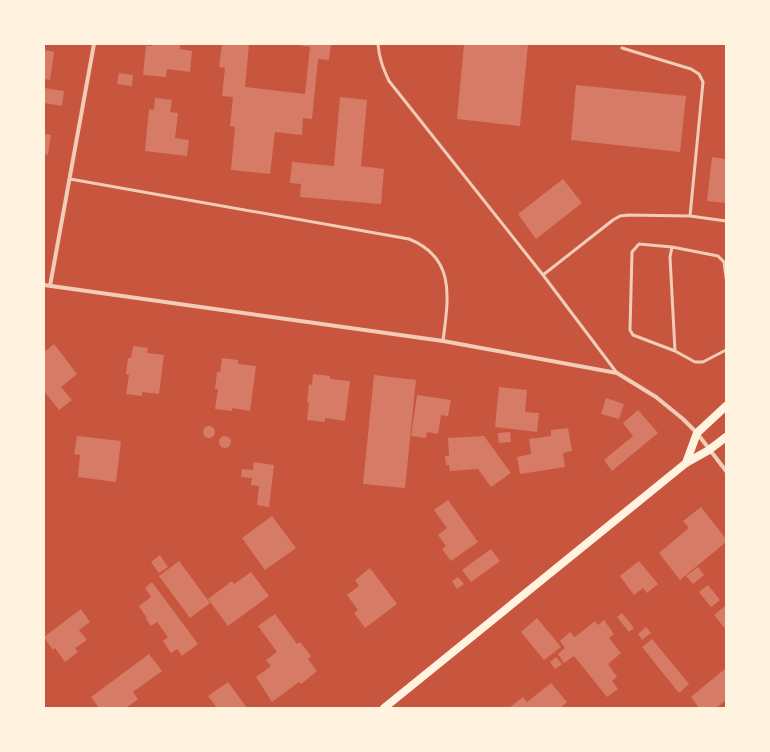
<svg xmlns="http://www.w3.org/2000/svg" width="770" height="752" viewBox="0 0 770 752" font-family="'Noto Serif',serif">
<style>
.building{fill:#d67c66}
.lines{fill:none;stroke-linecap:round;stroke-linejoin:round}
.service{stroke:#f1ccb7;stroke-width:3}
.minor{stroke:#f1ccb7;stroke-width:4}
.secondary{stroke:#fff3e0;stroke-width:8}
</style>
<rect width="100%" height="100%" fill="#c8553d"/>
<path class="building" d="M152,44h28v5l12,2 -2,21 -23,-3 -1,8 -23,-2 3,-29h6z
M222,44h27l-4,43 60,7 5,-47 -16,-3h37l-2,16 -11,-1 -6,60 -9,-1 -1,17 -27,-3 -5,42 -39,-4 4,-43 -5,-1 3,-29 -11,-1 3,-28 -6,-1z
M464,44h64l-8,82 -63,-7z
M44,50l10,2 -4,28 -6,-1z
M119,73l14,2 -1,11 -15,-2z
M576,85l110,11 -6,56 -109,-12z
M44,88l20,3 -2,15 -18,-3z
M340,97l27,3 -6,66 23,3 -3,35 -81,-7 1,-13 -11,-1 2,-21 42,4z
M155,98l17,2 -2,12 8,1 -3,25 14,2 -2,16 -42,-5 4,-42 5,1z
M44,134l7,1 -3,20 -4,-1z
M712,157l14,2v44l-19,-2z
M563,179l19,24 -46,36 -18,-25z
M54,344l23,30 -16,13 11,13 -13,10 -15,-19v-39z
M133,346l15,2 -1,5 17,2 -5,39 -17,-2v4l-16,-2 3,-19 -3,-1 2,-16h3z
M222,358l16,2v4l18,2 -6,45 -18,-3v3l-17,-2 3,-20h-3l2,-17h3z
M313,374l17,2v3l20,2 -5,40 -20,-3v4l-18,-2 2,-18h-2l2,-18 3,1z
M374,375l42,5 -11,108 -42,-4z
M499,387l28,3 -2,22 14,1 -2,19 -42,-5z
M417,395l34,5 -3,16 -7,-1 -3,19 -11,-2 -1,6 -15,-2z
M606,398l18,6 -5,15 -18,-5z
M638,410l20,23 -46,38 -8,-11 29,-24 -10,-13z
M203 432a6 6 0 1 1 12 0a6 6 0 1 1-12 0Z
M568,428l4,23 -9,2 2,14 -45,7 -3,-17 14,-3 -2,-15 22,-3v-6z
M510,432l1,10 -12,1 -1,-10z
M219 442a6 6 0 1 1 12 0a6 6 0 1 1-12 0Z
M77,436l44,5 -5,41 -38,-5 2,-22 -6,-1z
M484,436l27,37 -20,14 -13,-18 -28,2 -1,-6h-3l-1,-9h4l-1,-18z
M254,462l20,3 -5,42 -12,-2 2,-19 -8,-1 1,-7 -11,-1 1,-8 11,1z
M448,500l30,42 -27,19 -9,-12 4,-3 -8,-11 9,-7 -13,-18z
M701,507l25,32v3l-46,38 -21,-27 30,-25 -6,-7z
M272,516l24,32 -31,22 -23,-32z
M491,549l9,12 -29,21 -9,-12z
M160,555l8,12 -9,6 -8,-11z
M179,561l31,42 -20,15 -31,-42z
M639,561l19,23 -11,9 -4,-5 -9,7 -14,-19z
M698,567l6,8 -11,9 -7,-8z
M370,568l27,36 -32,24 -11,-15 4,-3 -11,-15 12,-9 -4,-6z
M251,572l18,24 -41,30 -20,-27 24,-18 2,3z
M458,577l6,7 -7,5 -5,-8z
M152,582l46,62 -16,12 -5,-7 -6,4 -8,-12 5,-4 -11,-15 -6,4 -5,-7 1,-1 -8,-12 12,-9 -6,-9z
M708,585l12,15 -9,7 -12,-15z
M726,605v25l-12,-15z
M81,609l9,13 -11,8 8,10 -12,8 3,4 -13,10 -10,-14 -2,2 -9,-13z
M622,613l12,15 -5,4 -12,-15z
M275,614l22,30 3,-2 11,14 -3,3 9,12 -16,13 -2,-2 -27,20 -16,-25 15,-11 -5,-6 11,-8 -19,-26z
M537,618l24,29 -17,13 -23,-28z
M604,620l10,14 -5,4 12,15 -13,11 9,13 -5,4 6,8 -11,8 -33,-41 -10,7 -6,-9 7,-6 -5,-7 10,-9 5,5 20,-16 3,4z
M646,627l5,6 -9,7 -4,-6z
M652,639l37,45 -10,9 -37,-46z
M149,654l13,17 -29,21 5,7 -12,9h-27l-8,-11z
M556,657l6,7 -7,5 -5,-7z
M726,668v32l-10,8h-17l-8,-11z
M228,682l19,26h-30l-9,-12z
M551,683l16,19 -7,6h-51l14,-11 4,5z"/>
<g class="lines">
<path class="service" d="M378,44c1,14 5,24 11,37l154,194 74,98
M70,179l339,60c48,19 39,61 34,102
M690,216l36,5
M672,247l-2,10 5,94
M543,275l70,-55 7,-4 8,-1 62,1 13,-134 -4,-8 -8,-5 -69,-21
M726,278l-2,-16 -6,-6 -46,-9 -33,-3 -7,8 -2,78 3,5 42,16 20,11h8l23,-12"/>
<path class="minor" d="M44,285l399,56 174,32 39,24 27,22 14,14 29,38
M50,286l44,-242"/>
<path class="secondary" d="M686,463l11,-30 29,-27
M384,708l302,-245 23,-13 17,-13"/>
</g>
<rect width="770" height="752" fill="none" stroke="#fff3e0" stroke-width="90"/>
</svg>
